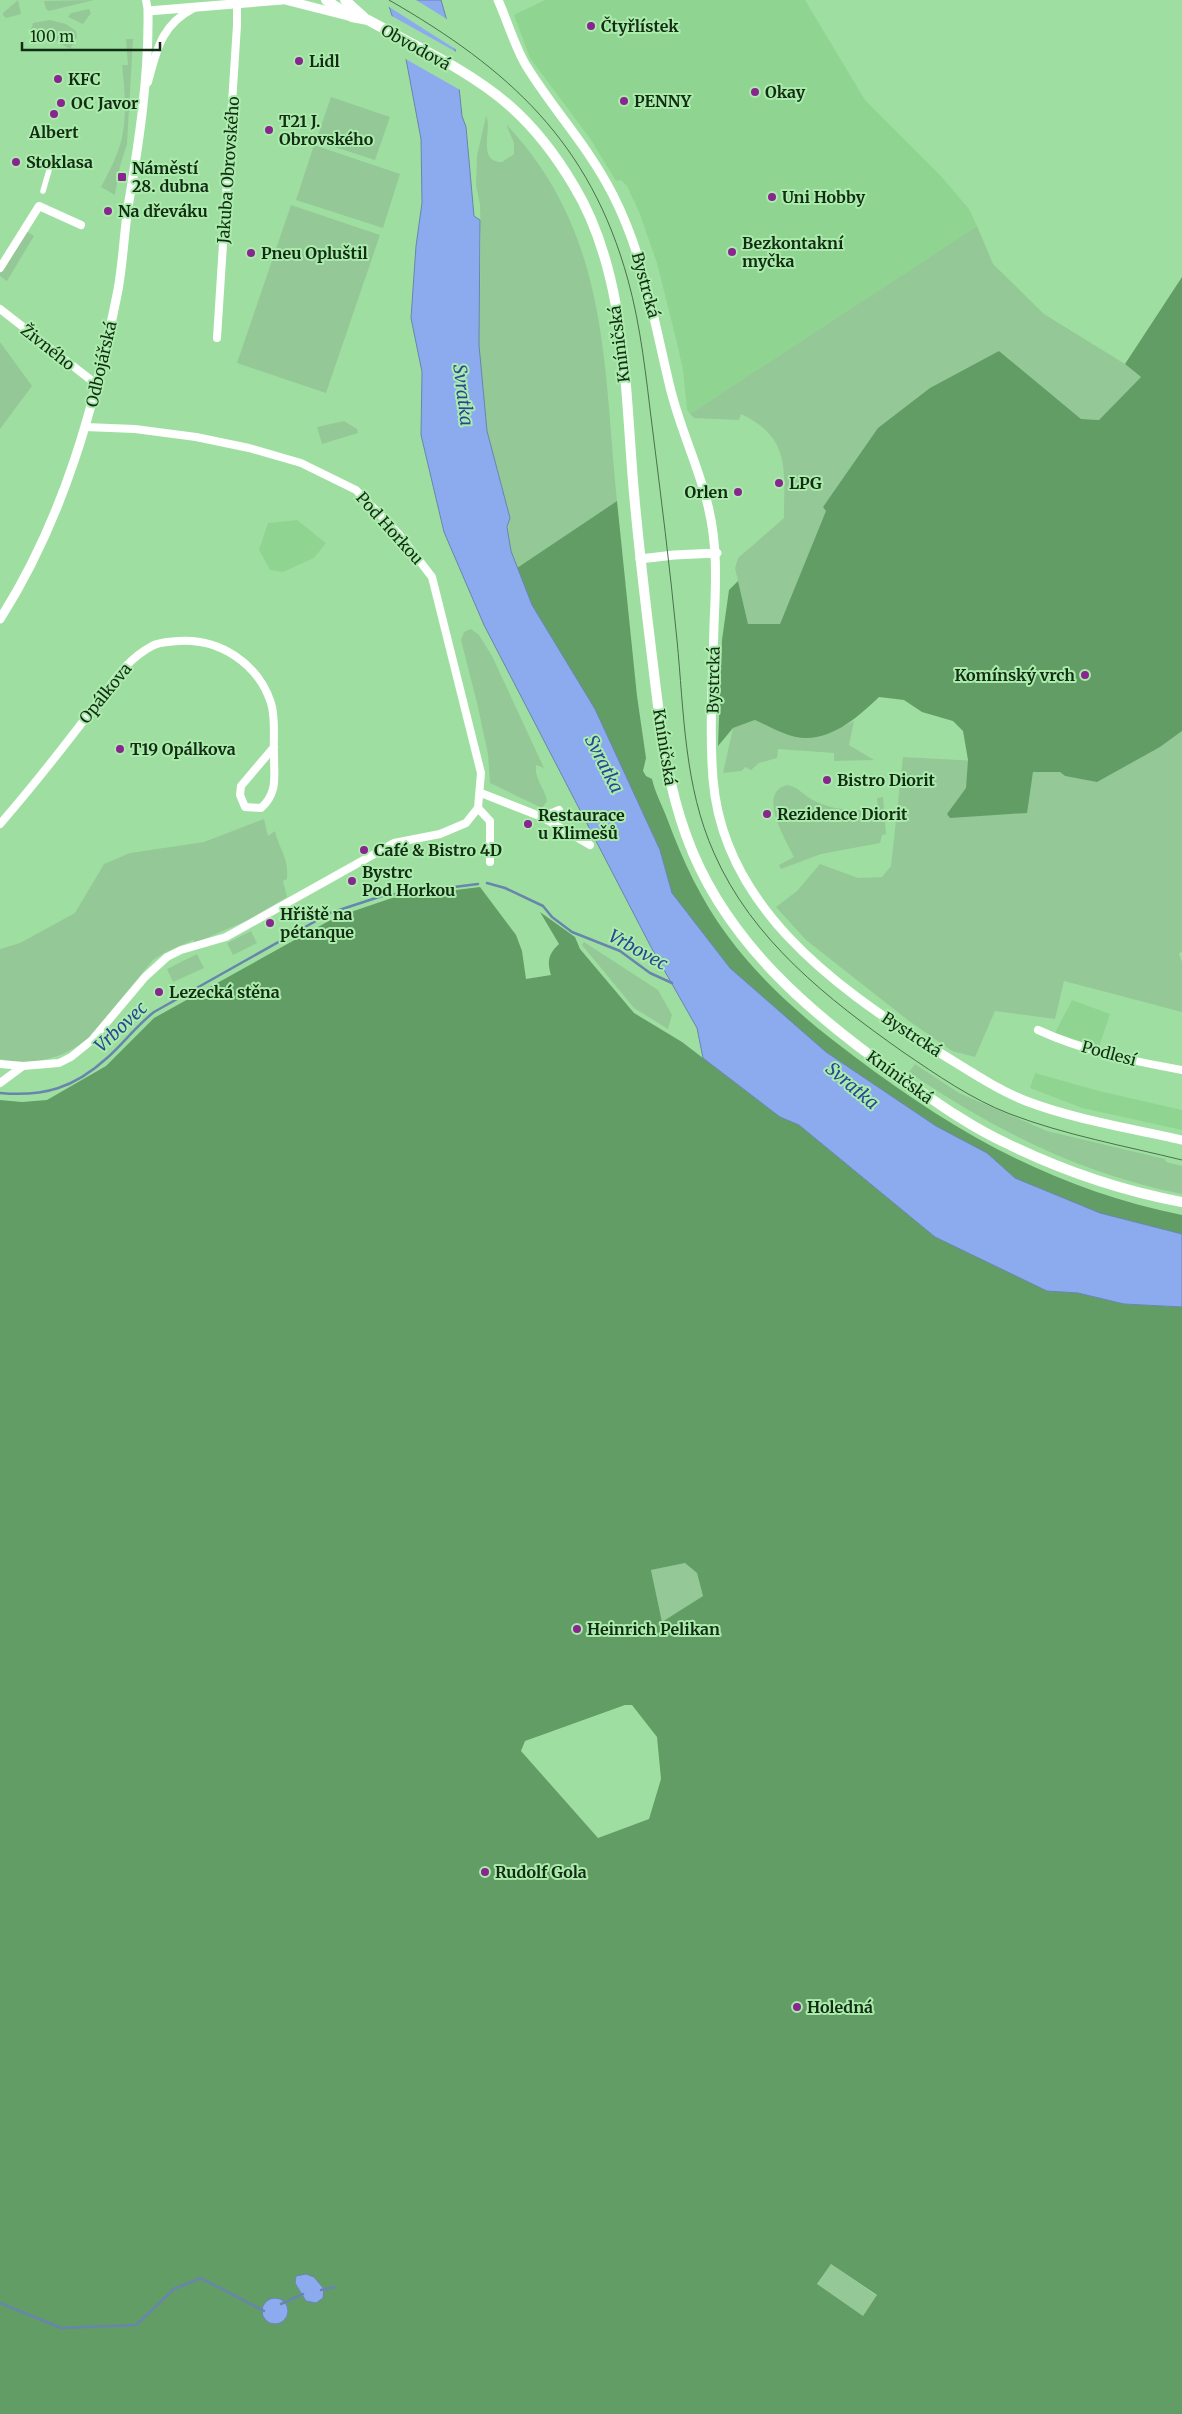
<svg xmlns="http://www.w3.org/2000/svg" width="1182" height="2414" viewBox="0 0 1182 2414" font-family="Merriweather,serif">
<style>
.built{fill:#8fd591}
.green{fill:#95c897}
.forest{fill:#629d65;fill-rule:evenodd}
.water{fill:#8cabee;stroke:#6885ad}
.pier{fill:#9edfa1}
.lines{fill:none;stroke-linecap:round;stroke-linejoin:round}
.stream{stroke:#6885ad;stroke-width:2.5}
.pedestrian{stroke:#fff;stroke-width:5.5}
.minor{stroke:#fff;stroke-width:8}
.tertiary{stroke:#fff;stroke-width:9}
.secondary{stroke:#fff;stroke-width:10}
.tram{stroke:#49714b;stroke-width:1}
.poi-dot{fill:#88258e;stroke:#abecad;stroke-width:2}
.labels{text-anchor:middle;stroke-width:4;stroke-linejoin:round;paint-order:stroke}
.poi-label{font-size:16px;font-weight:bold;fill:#132c14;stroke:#abecad;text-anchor:start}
.street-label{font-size:16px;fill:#132c14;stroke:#abecad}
.water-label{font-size:18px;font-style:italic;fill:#294796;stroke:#abecad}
</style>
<rect width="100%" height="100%" fill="#9edfa1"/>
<path class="built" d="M545,0h260l60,100 75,75 29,34 8,17 -287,188 -3,-4 -4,-40 -7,-31 -19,-76 -18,-51 -12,-26 -6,-6 -5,1 -25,-41 -61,-82 -16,-43z
M297,520l29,23 -12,15 -31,14 -13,-2 -11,-20 9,-27z
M1072,1000l38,14 -11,33 -44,-14z
M1035,1073l64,18 83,19v20l-100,-22 -52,-20z"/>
<path class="green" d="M18,0l3,14 -15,4 -3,-3v-2z
M94,0l-45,11 -3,-2 -2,-8z
M89,9l2,4 -8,11 -15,-7 3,-4z
M50,20l16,4 10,7 1,6 -7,12 -26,-15 -13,-4 2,-7z
M126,39h7l-6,105 -7,22 -5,29 -14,-8c6,-12 13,-24 17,-36 10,-27 7,-58 4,-86h6z
M331,97l59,20 -15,43 -59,-19z
M486,116c7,12 -10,46 16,46l12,-8v-11l-8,-19c103,109 97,237 111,377l-100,67c-6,-16 -12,-34 -7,-50l-23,-87 -8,-86 2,-104 -1,-36 -4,-20 1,-29z
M314,145l86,29 -17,54 -87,-28z
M291,205l89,30 -54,158 -89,-30z
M977,226l16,38 51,50 81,50 16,13 -42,43 -18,-1 -82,-68 -176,156 4,3 -47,114h-32l-13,-56 3,-10 46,-40c0,-49 7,-80 -43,-104l-2,6 -45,-2 -4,-4z
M26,231l8,5 -27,45 -7,-5v-3z
M0,342l32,44 -32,43z
M344,421l13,8 1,4 -36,11 -5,-17z
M471,629l8,6 13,21 52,112 -8,-3c-2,14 9,23 11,36l-5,7 -52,-25 -2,-29 -11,-51 -16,-63 3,-8z
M756,720l27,13 41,2 30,-14 -5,24 25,15 -40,1v-8l-56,-4 -1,9 -18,5 -8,7 -6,-3 -3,4 -19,2 10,-45z
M1182,731v220l-3,3 3,8v50l-118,-31 -9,38 -60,-8 -20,46 -23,-6 -43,-30 -103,-81 -30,-33 21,-16 23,-27 38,14 24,-1 9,-11 12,-109 75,4 11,54 37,-2 7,-41h27l5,4 32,5 63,-34z
M787,785c10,1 15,9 24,14 21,12 44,12 67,10l-1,-11 6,-1 3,37 -4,1 -2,8 -59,11 -40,15 -2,-4 15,-8c-8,-17 -38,-64 -7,-72z
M264,819l4,17 7,-5c5,21 14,26 12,48l-4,2 4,16 -39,23 -53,23 -2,-3 -29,13 -11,7 -64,78c-26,21 -56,28 -89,21v-110l20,-6 55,-30 29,-49 26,-11 74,-11z
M251,931l6,12 -24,12 -6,-12z
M584,942l74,48 14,25 -4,14 -34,-21 -52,-63z
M197,954l7,14 -31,14 -6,-13z
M915,1064l44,29 88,38 118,28 1,3 16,4v28c-99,-20 -182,-61 -266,-117l-7,-5z
M685,1563l12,10 6,23 -41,27 -11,-53z
M831,2264l46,32 -14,20 -46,-31z"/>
<path class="forest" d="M1182,277v454l-22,16 -63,35 -32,-6 -5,-4h-27l-6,41 -77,5 -3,-4 19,-26 2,-28 -5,-29 -10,-10 -31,-9 -18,-12 -25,-3c-19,18 -44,41 -73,41 -17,0 -35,-11 -51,-18l-22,8 -15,18 4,-106 7,-50 9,-9 10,43h32l46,-113 -3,-4 55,-79 52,-40 69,-37 82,68 18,1 42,-43 -16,-13z
M617,501l20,195 9,62 -3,13 3,5 6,3c3,14 11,28 16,42 15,40 33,79 59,114 35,48 81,87 128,122 102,77 200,132 327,158v19l-82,-21 -85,-35 -28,-25 -51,-27 -110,-74 -96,-84 -58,-75 -12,-43 -65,-141 -63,-104 -15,-37z
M480,887l36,48 6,16 4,28 25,-4c-4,-13 -3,-21 8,-31l-19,-32 35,25 5,12 54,64 48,29 98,75 19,8 136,112 112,54 31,2 46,11 58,3v1107h-1182v-1314l22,2 25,-2 59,-34 48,-48 182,-101 56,-19zM685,1563l12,10 6,23 -41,26 -11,-52zM625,1705h7l25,32 4,42 -12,40 -51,19 -77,-87 4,-10zM831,2264l46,31 -14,21 -46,-32zM306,2274c13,5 15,11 17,24l-7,5 -10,-2 -11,-18z"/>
<path class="water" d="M387,0h54l14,49 7,67 4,11 8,89 6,4 -1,125 8,86 23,87 -3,9 4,24 21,54 63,104 65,141 12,43 58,75 96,84 110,74 51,27 28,25 85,35 82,21v73l-58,-3 -46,-11 -31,-2 -112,-54 -136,-112 -19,-8 -77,-59 -6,-30 -46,-81 -167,-322 -40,-93 -23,-97 1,-63 -11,-54 5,-72 6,-43 -1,-64 -15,-80z
M306,2274l8,3 10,12 -1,9 -7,5 -10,-2 -11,-18 1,-7z
M262 2311a13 13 0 1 1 26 0a13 13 0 1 1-26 0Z"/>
<path class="pier" d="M385,0h31l34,21 7,29 -71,-45z
M390,15l68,38 4,38 -60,-34z"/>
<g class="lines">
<path class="stream" d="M487,883l18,5 38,18 9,11 20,15 48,19 30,22 22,10
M0,1093c44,4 74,-5 107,-35 16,-14 29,-32 47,-46l176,-99 52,-17 96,-12
M321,2290l14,-3
M0,2303l61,25 75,-3 38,-36 27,-11 63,33
M281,2304l22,-10"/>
<path class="pedestrian" d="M43,191l9,-31"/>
<path class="minor" d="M146,0l2,11
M148,82c9,-33 13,-57 46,-74
M0,268l39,-62 42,19
M0,309l96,75
M217,338l20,-313v-23
M481,793l61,24 48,28
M478,808l12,13v41
M542,817l17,-7
M0,824c34,-39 66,-80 97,-121 17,-22 29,-43 55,-57 7,-4 18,-4 26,-5 41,-3 80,22 93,62 5,15 2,37 3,53 0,21 4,37 -13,52l-16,-1 -5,-12 1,-9 33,-39
M1038,1030c46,21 94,31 144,40
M0,1064l23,2
M0,1083l23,-17 36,-3 12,-6 21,-17 53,-63 22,-20 14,-7 45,-13 168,-94 46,-9 26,-11 12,-15 3,-35 -49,-196 -34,-44 -42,-43 -55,-27 -52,-15 -53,-11 -61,-8 -50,-2"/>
<path class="tertiary" d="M285,0l63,16
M498,0c9,20 18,50 29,67 28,45 61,79 86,128 31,61 40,122 56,188 9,41 28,79 38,119 11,41 9,81 7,123 -1,51 -5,103 -1,154 10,126 119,206 217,268 31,18 63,41 96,54 50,19 104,27 156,39
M640,559l34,-4 43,-2
M0,619c64,-100 95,-214 118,-329 5,-28 6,-56 10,-83 11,-65 21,-130 20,-196l134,-11"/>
<path class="secondary" d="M326,0l26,17 16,3c47,26 101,50 142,86 25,22 47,51 64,80 53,87 51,207 60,307 5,57 12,115 19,172 7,58 13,115 33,170 38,107 127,181 217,244 34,24 69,49 107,66 54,26 113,46 172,57
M345,0l22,20"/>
<path class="tram" d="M389,0c120,69 201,142 239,280 13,47 18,97 24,145 9,72 18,143 25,215 7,72 7,146 37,213 38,87 114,146 189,199 34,23 68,47 107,62 55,21 115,32 172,46"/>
</g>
<g class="poi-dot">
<circle cx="591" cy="26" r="5"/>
<circle cx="299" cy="61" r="5"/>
<circle cx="58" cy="79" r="5"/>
<circle cx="755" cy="92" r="5"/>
<circle cx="624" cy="101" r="5"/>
<circle cx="61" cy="103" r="5"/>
<circle cx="54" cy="114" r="5"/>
<circle cx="269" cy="130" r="5"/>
<circle cx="16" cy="162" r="5"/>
<rect x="117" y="172" width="10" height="10" rx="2.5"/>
<circle cx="772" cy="197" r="5"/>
<circle cx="108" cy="211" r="5"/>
<circle cx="732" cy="252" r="5"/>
<circle cx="251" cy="253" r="5"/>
<circle cx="779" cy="483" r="5"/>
<circle cx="738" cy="492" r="5"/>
<circle cx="1085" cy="675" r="5"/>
<circle cx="120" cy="749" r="5"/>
<circle cx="827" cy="780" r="5"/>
<circle cx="767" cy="814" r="5"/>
<circle cx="528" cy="824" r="5"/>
<circle cx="364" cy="850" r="5"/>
<circle cx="352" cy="881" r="5"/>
<circle cx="270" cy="923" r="5"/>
<circle cx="159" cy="992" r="5"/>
<circle cx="577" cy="1629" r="5"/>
<circle cx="485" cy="1872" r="5"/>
<circle cx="797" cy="2007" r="5"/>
</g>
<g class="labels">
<g class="poi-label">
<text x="601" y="32">Čtyřlístek</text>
<text x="309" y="67">Lidl</text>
<text x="68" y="85">KFC</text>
<text x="765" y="98">Okay</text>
<text x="634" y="107">PENNY</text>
<text x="71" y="109">OC Javor</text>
<text x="279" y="127">T21 J.<tspan x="279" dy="18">Obrovského</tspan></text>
<text x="54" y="138" text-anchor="middle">Albert</text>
<text x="26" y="168">Stoklasa</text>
<text x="132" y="174">Náměstí<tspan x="132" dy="18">28. dubna</tspan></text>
<text x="782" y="203">Uni Hobby</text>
<text x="118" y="217">Na dřeváku</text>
<text x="742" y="249">Bezkontakní<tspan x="742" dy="18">myčka</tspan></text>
<text x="261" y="259">Pneu Opluštil</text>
<text x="789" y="489">LPG</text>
<text x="728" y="498" text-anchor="end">Orlen</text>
<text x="1075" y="681" text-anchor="end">Komínský vrch</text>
<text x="130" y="755">T19 Opálkova</text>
<text x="837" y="786">Bistro Diorit</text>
<text x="777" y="820">Rezidence Diorit</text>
<text x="538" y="821">Restaurace<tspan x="538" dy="18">u Klimešů</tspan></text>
<text x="374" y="856">Café &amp; Bistro 4D</text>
<text x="362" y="878">Bystrc<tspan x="362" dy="18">Pod Horkou</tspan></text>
<text x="280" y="920">Hřiště na<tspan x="280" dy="18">pétanque</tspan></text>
<text x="169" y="998">Lezecká stěna</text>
<text x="587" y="1635">Heinrich Pelikan</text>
<text x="495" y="1878">Rudolf Gola</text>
<text x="807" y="2013">Holedná</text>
</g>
<g class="street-label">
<text transform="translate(416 47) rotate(29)" y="6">Obvodová</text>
<text transform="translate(228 170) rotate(-86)" y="6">Jakuba Obrovského</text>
<text transform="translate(646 285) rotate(75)" y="6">Bystrcká</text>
<text transform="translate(619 344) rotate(-97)" y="6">Kníničská</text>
<text transform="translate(48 347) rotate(38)" y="6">Živného</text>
<text transform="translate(101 364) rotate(-77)" y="6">Odbojářská</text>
<text transform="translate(390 528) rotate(48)" y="6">Pod Horkou</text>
<text transform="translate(713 680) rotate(-89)" y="6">Bystrcká</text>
<text transform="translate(105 693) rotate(-51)" y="6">Opálkova</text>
<text transform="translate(665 747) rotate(81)" y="6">Kníničská</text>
<text transform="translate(912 1034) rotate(33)" y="6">Bystrcká</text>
<text transform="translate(1109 1053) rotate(15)" y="6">Podlesí</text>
<text transform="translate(900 1077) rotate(36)" y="6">Kníničská</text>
</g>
<g class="water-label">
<text transform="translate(463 395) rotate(83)" y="6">Svratka</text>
<text transform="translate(604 764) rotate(63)" y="6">Svratka</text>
<text transform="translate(638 950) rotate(29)" y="6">Vrbovec</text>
<text transform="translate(121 1027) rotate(-43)" y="6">Vrbovec</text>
<text transform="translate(852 1086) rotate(40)" y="6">Svratka</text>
</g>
</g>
<path d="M22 42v8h138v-8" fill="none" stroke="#132c14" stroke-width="2.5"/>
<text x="30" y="42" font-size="15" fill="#132c14" stroke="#abecad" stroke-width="4" paint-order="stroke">100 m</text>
</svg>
